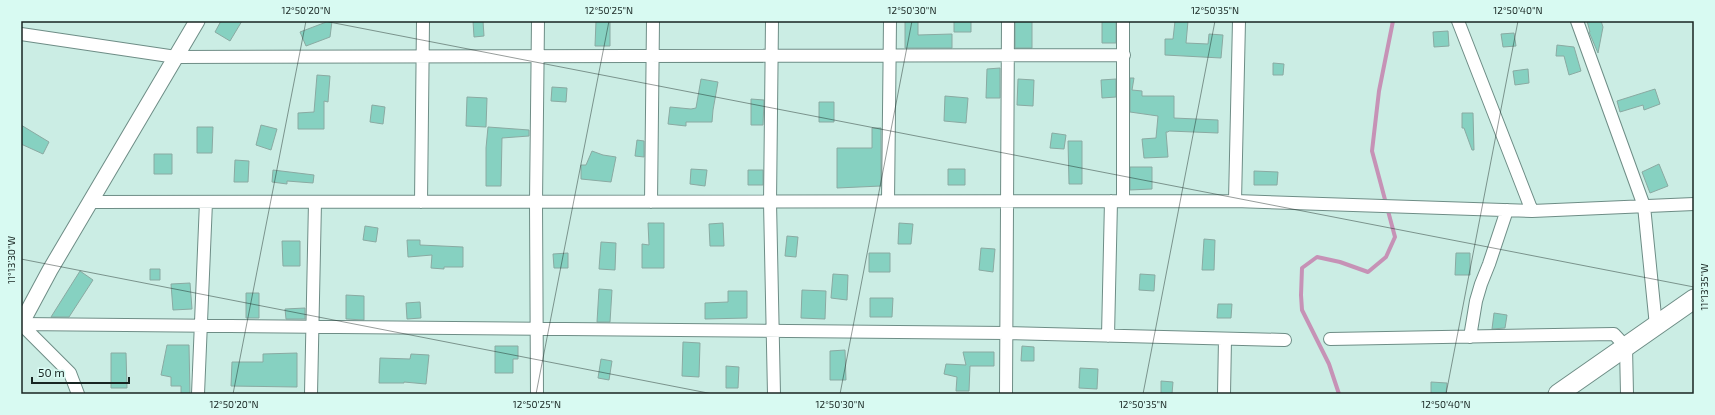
<svg xmlns="http://www.w3.org/2000/svg" width="1715" height="415" viewBox="0 0 1715 415" font-family="'Exo 2',sans-serif">
<style>
.lines{fill:none;stroke-linecap:round;stroke-linejoin:round}
.stream{stroke:#c692b6;stroke-width:4}
.building{fill:#86d1c1;stroke:#8aaaa2}
.minor-casing{stroke:#6e8d86;stroke-width:14}
.tertiary-casing{stroke:#6e8d86;stroke-width:17}
.primary-casing{stroke:#6e8d86;stroke-width:21}
.minor{stroke:#fff;stroke-width:12}
.tertiary{stroke:#fff;stroke-width:15}
.primary{stroke:#fff;stroke-width:19}
.ticks{fill:none;stroke:#182522;stroke-width:1;stroke-opacity:0.45}
.neatline{fill:none;stroke:#182522;stroke-width:1.5}
.ticks-label{font-size:10px;text-anchor:middle;fill:#182522}
</style>
<rect width="100%" height="100%" fill="#cbede4"/>
<g class="lines">
<path class="stream" d="M1339,394l-10,-30 -27,-54 -1,-15 1,-27 15,-11 23,5 28,10 18,-15 9,-20 -23,-86 7,-60 14,-70"/>
</g>
<path class="building" d="M221,21h21l-12,20 -15,-9z
M329,21h3l-2,16 -24,9 -6,-14z
M473,21h10l1,15 -10,1z
M596,21h14v25h-15z
M905,21h13v14l34,-1v14h-47z
M954,21h17v11h-17z
M1015,21h17v27h-17z
M1102,21h14v22h-14z
M1175,21h13l-2,22 22,1 1,-10 14,1 -2,23 -56,-3v-16h8z
M1587,21h14l2,6 -5,26 -9,-21h1z
M1448,31l1,15 -15,1 -1,-15z
M1514,33l2,13 -13,1 -2,-13z
M1557,45l17,2 7,24 -12,4 -5,-19h-8z
M1273,63l11,1 -1,11h-10z
M1000,68v30h-14l1,-29z
M1528,69l1,14 -14,2 -2,-14z
M317,75l13,1 -2,26 -4,-1v28h-26v-16l16,-1z
M1130,78h4l-2,12 10,1v5h32v22l44,2v13l-49,-2 -1,1h-2l2,25 -24,1 -2,-19 14,-1 2,-22 -28,-4z
M701,79l17,3 -5,28 -1,12h-26v4l-18,-2 2,-17 21,2 5,-1z
M1018,79l16,1 -1,26 -16,-1z
M1116,79v18l-14,1 -1,-18z
M552,87l15,1 -1,14 -15,-1z
M1655,89l5,15 -16,6 -1,-5 -23,7 -3,-11z
M945,96l23,2 -2,25 -22,-2z
M467,97l20,1 -1,29 -20,-1z
M751,99l13,1 -1,25h-12z
M819,102h15v20h-15z
M372,105l13,2 -2,17 -13,-2z
M1462,113h11l1,37h-2l-8,-22h-2z
M21,125l28,17 -6,12 -22,-10z
M261,125l16,4 -6,21 -15,-5z
M197,127h16l-1,26h-15z
M488,127l41,3v6l-27,2 -1,48h-15v-38z
M872,128h9v58l-44,2v-40h35z
M1052,133l14,2 -2,14 -14,-1z
M637,140l7,1v16l-9,-1z
M1068,141h14v43h-13z
M592,151l11,4 13,2 -5,25 -30,-3v-14h5z
M154,154h18v20h-18z
M235,160l14,1 -1,21h-14z
M1659,164l9,22 -18,7 -8,-21z
M1130,167h22v22l-22,1z
M691,169l16,1 -2,16 -15,-2z
M948,169h17v16h-17z
M273,170l41,5 -1,8 -26,-2v3l-15,-2z
M748,170h15v15h-15z
M1254,171l24,1 -1,13h-23z
M648,223h16v45h-22v-24l7,1z
M723,223l1,23h-14l-1,-22z
M899,223l14,1 -2,20h-13z
M365,226l13,2 -2,14 -13,-2z
M787,236l11,1 -2,20 -11,-1z
M1204,239l11,1 -1,30h-12z
M407,240h13v5l43,2v20h-19v2l-13,-1 1,-13 -24,2z
M282,241h18v25h-17z
M601,242l15,1 -1,27 -16,-1z
M981,248l14,1 -2,23 -14,-2z
M568,253v15h-14l-1,-14z
M869,253h21v19h-21z
M1456,253h14v22h-15z
M150,269h10v11h-10z
M80,271l13,9 -24,37h-18z
M833,274l15,1 -1,25 -16,-2z
M1140,274l15,1 -1,16 -15,-1z
M190,283l2,26 -19,1 -2,-26z
M599,289l13,1 -2,32h-13z
M802,290l24,1 -1,28 -24,-1z
M728,291h19v27l-42,1v-16l23,-1z
M246,293h13v25h-13z
M346,295l18,1v24l-18,-1z
M870,298h23l-1,19h-22z
M420,302l1,16 -14,1 -1,-16z
M1218,304h14l-1,14h-14z
M305,308v11h-19l-1,-10z
M1494,313l13,2 -2,13 -13,1z
M683,342l17,1 -1,34 -17,-1z
M167,345h22l1,49h-9v-8h-10v-9l-10,-2z
M495,346h23v13h-5v14h-18z
M1022,346l12,1v14h-13z
M845,350l1,30h-16v-29z
M963,352h31v14h-24l-1,25h-13l1,-14 -13,-3 2,-10 20,1z
M111,353h15l1,35h-16z
M297,353v34l-66,-1 1,-24h31v-8z
M411,354l18,1 -3,29 -22,-2v1h-25l1,-25 30,1z
M601,359l11,2 -3,19 -11,-2z
M726,366l13,1 -1,21h-12z
M1080,368l18,1 -1,20 -18,-1z
M1161,381l12,1 -1,12h-11z
M1431,382l16,1 -1,11h-15z"/>
<g class="lines">
<g class="minor-casing">
<path id="minor" d="M772,21l-2,181 4,192
M1458,21l74,190
M1577,21l67,185 12,120
M21,34l155,23 948,-2
M888,201l2,-180
M1123,201v-180
M1235,201l4,-180
M90,202l1145,-1 297,10 162,-7
M421,202l2,-181
M651,202l2,-181
M21,324l985,9 279,7
M21,324l49,49 8,21
M1108,336l3,-135
M1470,337l6,-36 5,-17 8,-20 18,-54
M1330,339l284,-5 12,13 1,47
M198,394l8,-192
M311,394l4,-192
M537,394l-1,-192 2,-181
M1006,394l2,-373
M1224,394l1,-55"/>
</g>
<g class="tertiary-casing">
<path id="tertiary" d="M21,324l29,-54 147,-249"/>
</g>
<g class="primary-casing">
<path id="primary" d="M1558,394l136,-95"/>
</g>
<use href="#minor" class="minor"/>
<use href="#tertiary" class="tertiary"/>
<use href="#primary" class="primary"/>
</g>
<path class="ticks" d="M324,21l1370,266M21,259l692,135M233,394l73,-373M536,394l73,-373M840,394l72,-373M1143,394l72,-373M1446,394l72,-373"/>
<rect width="1715" height="415" fill="none" stroke="#d8faf2" stroke-width="44"/>
<path d="M32 377v6h97v-6" fill="none" stroke="#182522" stroke-width="2"/>
<text x="38" y="377" font-size="12" fill="#182522" stroke="#d8faf2" stroke-width="3" paint-order="stroke">50 m</text>
<rect x="22" y="22" width="1671" height="371" class="neatline"/>
<g class="ticks-label">
<text x="306" y="14">12°50'20"N</text>
<text x="609" y="14">12°50'25"N</text>
<text x="912" y="14">12°50'30"N</text>
<text x="1215" y="14">12°50'35"N</text>
<text x="1518" y="14">12°50'40"N</text>
<text transform="translate(11 260) rotate(-90)" y="4">11°13'30"W</text>
<text transform="translate(1704 287) rotate(-90)" y="4">11°13'35"W</text>
<text x="234" y="408">12°50'20"N</text>
<text x="537" y="408">12°50'25"N</text>
<text x="840" y="408">12°50'30"N</text>
<text x="1143" y="408">12°50'35"N</text>
<text x="1446" y="408">12°50'40"N</text>
</g>
</svg>
